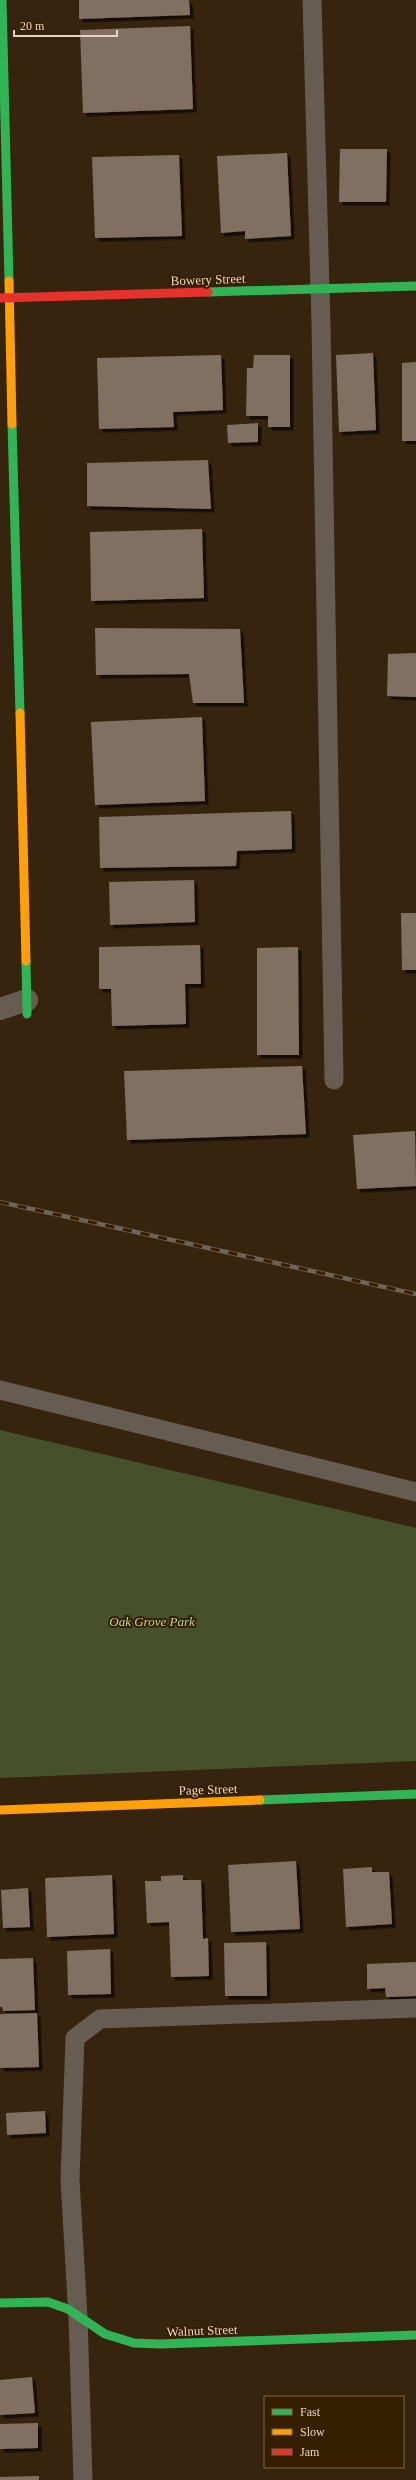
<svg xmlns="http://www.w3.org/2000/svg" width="416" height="2480" viewBox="0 0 416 2480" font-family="'Times New Roman',serif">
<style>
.green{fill:#46512b}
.building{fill:#816f62;filter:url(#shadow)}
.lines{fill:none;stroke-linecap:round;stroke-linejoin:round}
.lane{stroke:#675c51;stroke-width:19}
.street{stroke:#675c51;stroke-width:22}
.fast{stroke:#30b455;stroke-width:9}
.slow{stroke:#ff9f0a;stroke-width:9}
.jam{stroke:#e5322d;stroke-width:9}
.rail-casing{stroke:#6e6356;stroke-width:4.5}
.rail{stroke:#361e01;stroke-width:3;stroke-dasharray:9;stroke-linecap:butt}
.labels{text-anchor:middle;stroke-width:4;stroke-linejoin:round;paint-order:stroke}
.street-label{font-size:13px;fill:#e9d4c1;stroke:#361e01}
.park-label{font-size:13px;font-style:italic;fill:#b9db81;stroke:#361e01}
</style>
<defs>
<filter id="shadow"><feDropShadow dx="3.5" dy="3.5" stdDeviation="0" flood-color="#0009"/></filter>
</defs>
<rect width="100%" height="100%" fill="#36240f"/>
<path class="green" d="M0,1430l416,98v233l-416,17z"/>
<path class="building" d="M79,0h110l1,15 -111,4z
M190,26l3,83 -110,4 -3,-83z
M340,149h47l-1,53h-47z
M287,153l4,83 -46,3v-8l-24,2 -4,-77z
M179,155l3,81 -87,2 -3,-81z
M373,353l3,77 -37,2 -3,-77z
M221,355l2,55 -50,2 1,15 -75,2 -2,-71z
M254,355h36v72h-22v-11h-22l1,-48h6z
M416,362v79h-14v-78z
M258,423v19l-30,1 -1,-18z
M208,460l3,49 -124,-3v-43z
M202,529l2,69 -113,3 -1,-69z
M95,628l145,1 4,74h-51l-4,-29 -93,1z
M416,653v44l-29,-1 1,-42z
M202,717l3,84 -110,4 -4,-83z
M291,811l1,38 -55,2 -1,15 -136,2 -1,-51z
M194,880l1,42 -85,3 -1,-43z
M401,913h15v57h-14z
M200,945l1,39h-16l1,40 -74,2 -1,-37h-12v-42z
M298,947l1,108h-42v-107z
M302,1066l4,68 -179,6 -3,-69z
M415,1131l1,55 -59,3 -4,-54z
M296,1861l4,68 -69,3 -3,-67z
M372,1867v5h17l3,52 -46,3 -3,-58z
M112,1875l2,59 -67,3 -2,-59z
M183,1875v5h18l2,59 5,-1 1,38 -38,1 -2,-55 -22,1 -2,-42h16v-5z
M28,1888l2,39 -27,1 -2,-38z
M266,1942l1,54h-42l-1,-53z
M110,1949l1,45 -43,1 -1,-44z
M33,1958l2,52 -32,1 -1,-4h-2v-48z
M416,1962v34l-30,1 -1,-9 -18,1v-25z
M37,2013l2,54 -39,1v-54z
M45,2111l1,22 -39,2 -1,-22z
M32,2377l3,36 -35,2v-35z
M38,2423v25l-38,1v-25z
M39,2476v4h-39v-3z"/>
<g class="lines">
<path class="lane" d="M312,0l9,324 13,756
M0,1390l416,102
M83,2480l-5,-163 -8,-137 5,-142 25,-19 316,-11"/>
<path class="street" d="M0,1009l27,-9"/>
<path class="fast" d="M2,0l7,281
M208,292l208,-6
M12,424l8,289
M26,961l1,53
M260,1800l156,-6
M0,2303l48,-1 20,7 37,25 29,9 26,1 256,-9"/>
<path class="slow" d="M9,281l3,143
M20,713l6,248
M0,1810l260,-10"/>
<path class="jam" d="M0,298l208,-6"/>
<g class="rail-casing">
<path id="rail" d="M0,1202l416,92"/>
</g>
<use href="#rail" class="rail"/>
</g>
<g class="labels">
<g class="street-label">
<text transform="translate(208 279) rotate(-2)" y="5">Bowery Street</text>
<text transform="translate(208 1789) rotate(-2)" y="5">Page Street</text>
<text transform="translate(202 2330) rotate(-2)" y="5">Walnut Street</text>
</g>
<g class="park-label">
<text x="152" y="1626">Oak Grove Park</text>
</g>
</g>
<rect x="264" y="2396" width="140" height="72" fill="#361e01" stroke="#7e674e"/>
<rect x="272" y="2409" width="20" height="6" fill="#30b455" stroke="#7e674e"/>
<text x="300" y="2416" font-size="12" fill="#e9d4c1">Fast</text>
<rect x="272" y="2429" width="20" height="6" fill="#ff9f0a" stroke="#7e674e"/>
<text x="300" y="2436" font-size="12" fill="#e9d4c1">Slow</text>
<rect x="272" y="2449" width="20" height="6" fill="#e5322d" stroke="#7e674e"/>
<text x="300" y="2456" font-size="12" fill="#e9d4c1">Jam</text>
<path d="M14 30v6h103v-6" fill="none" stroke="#e9d4c1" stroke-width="2"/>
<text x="20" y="30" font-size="12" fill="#e9d4c1" stroke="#361e01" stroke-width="3" paint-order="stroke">20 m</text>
</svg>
